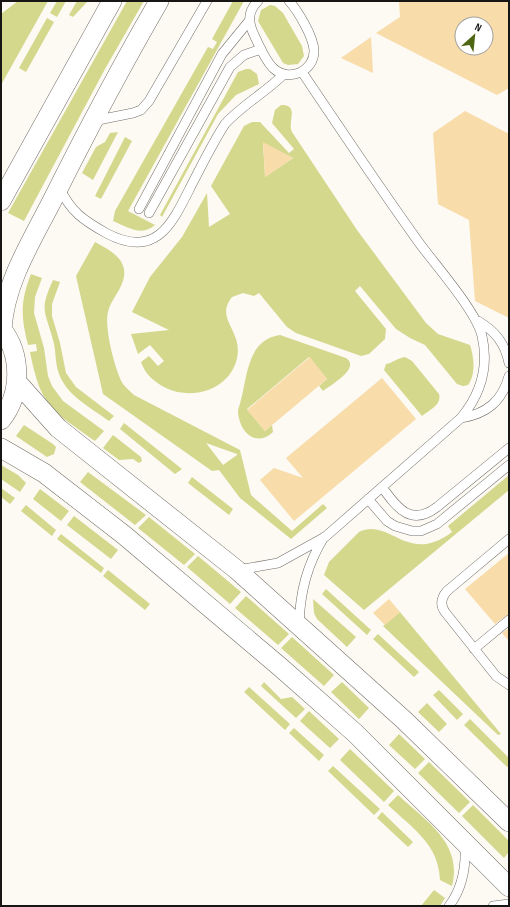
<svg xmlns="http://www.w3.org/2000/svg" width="510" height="907" viewBox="0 0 510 907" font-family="'Sofia Sans Condensed',sans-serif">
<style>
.green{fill:#d4d88d;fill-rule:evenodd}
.building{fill:#f8dca9;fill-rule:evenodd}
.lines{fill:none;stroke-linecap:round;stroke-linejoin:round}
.lane-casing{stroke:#716d68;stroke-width:10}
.street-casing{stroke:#716d68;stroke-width:20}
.lane{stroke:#fff;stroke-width:9}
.street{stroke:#fff;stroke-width:19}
</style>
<rect width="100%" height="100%" fill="#fdf9f3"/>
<path class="green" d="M18,1h30l-47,84v-71z
M57,1h9l-9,16 -7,-4z
M77,1h11l-15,16 -4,-2z
M127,1h17l-39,68 -81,152 -16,-8z
M233,1h11l-116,210 27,14c-13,12 -28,2 -42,-4l2,-10 93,-164 5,2 4,-7 -5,-3z
M270,5l5,1 8,7 19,33 2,10 -6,8 -10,1 -5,-2 -25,-42 3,-11z
M47,18l7,4 -28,50 -7,-4z
M246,69h4l7,5 2,10 -23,11 -18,19 -56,103 -2,-2 78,-143z
M281,105c19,-1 6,17 11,27l65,98 69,93 12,11 32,11c4,12 6,29 -2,40l-5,1 -6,-2 -32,-39 -15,-7 -14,-9 -36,-43 -5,5 31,38 -1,10 -16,15 -8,2 -65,-23 -9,-6 -28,-34 -5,3 -11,-3 -11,4c-13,17 -1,26 4,42 7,22 -7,44 -28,51 -15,5 -29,4 -42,-2 -12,-6 -21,-14 -25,-26l8,-6 9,10 6,-5 -14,-16 -12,9 -7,-20 38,-4 -37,-18 18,-35 32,-40 25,-44 2,34 21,-13 -19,-28 33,-60 8,-4h8l29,31 5,-4 -22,-26 3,-13zM263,143l30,15 -28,19v-1z
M118,132l-25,48 -11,-7 14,-26 9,-5 5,-9z
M125,137l7,4 -31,58 -6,-3z
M95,242c19,10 38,21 25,46 -4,8 -10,15 -12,24 -4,15 7,59 15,72 3,4 7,7 11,11l106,55 11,45 41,36 31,-27 4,4 -36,31 -51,-41 -21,-28 -7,1 -109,-77 -27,-118zM206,443l31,11v1l-14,10z
M31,274l11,4 -7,19 -1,16 10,35 4,28 4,10 11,15 41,30 -9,10c-43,-31 -54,-33 -65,-89l7,-1 -1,-7 -8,1c-7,-28 -8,-43 3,-71z
M53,280l7,2 -8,22v12l8,27 6,30 10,14 38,29 -5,5c-19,-14 -44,-26 -51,-50 -3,-10 -2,-21 -5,-31 -8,-30 -14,-29 0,-60z
M280,335l66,23c15,10 -15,27 -23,33l-4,-5 8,-7 -18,-22 -62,52 18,22 7,-6 1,7c-18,17 -35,-2 -35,-22 10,-27 6,-70 42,-75z
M405,357l7,4 27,33c3,11 -10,16 -17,22l-38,-46 2,-6c7,-1 11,-6 19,-7z
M124,423l58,46 -7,5 -55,-45z
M24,425l29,19 3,3 -2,7 -7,3 -31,-21z
M113,435l28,22 1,4 -3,2 -6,-4 -14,1 -16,-12z
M1,465l17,10 8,8 -6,9 -19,-13z
M88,472l58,43 -11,10 -55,-43z
M509,475v15l-145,120 -40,-35 5,-13 30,-30c31,-15 48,34 93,0l-4,-6z
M192,477l41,32 -4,6 -41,-32z
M1,488l14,10 -5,6 -9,-7z
M40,489l29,22 -8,10 -28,-22z
M26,505l30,25 -4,6 -31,-25z
M74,516l44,34 -7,9 -44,-34z
M149,517l46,37 -11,11 -46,-37z
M61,534l43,34 -3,5 -44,-34z
M198,556l43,36 -11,12 -43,-37z
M108,570l42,34 -5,6 -42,-34z
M326,589l45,41 -4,5 -45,-41z
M246,596l43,38 -11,11 -43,-37z
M313,599l43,38 -9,10 -30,-28 -3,-6z
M400,612l101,122 -3,1 -115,-109z
M378,634l41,38 -5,5 -41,-38z
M292,637l42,38 -10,11 -43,-38z
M264,682l17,17 11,-2 13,12 -9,9 -35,-32z
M342,682l27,26 -10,11 -28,-27z
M249,687l41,37 -5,6 -41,-38z
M439,690l24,24 -6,6 -24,-25z
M427,703l20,21 -8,8 -21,-20z
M309,711l30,28 -9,9 -30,-27z
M470,719l39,39v7l-2,2 -43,-42z
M294,728l30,27 -5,6 -30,-28z
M399,734l26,25 -10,10 -26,-24z
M350,749l44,42 -10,11 -44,-42z
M429,762l41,40 -11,11 -41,-40z
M333,766l47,43 -6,6 -46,-44z
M398,795c28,26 65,48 54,91l-12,-6c-1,-36 -28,-52 -52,-75z
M473,805l36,36v11l-5,6 -42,-42z
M382,812l31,30 -5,5 -31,-29z
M434,890l11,8 -5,8h-19z"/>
<path class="building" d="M399,1h110v87l-12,7 -121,-62 24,-16zM462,24h24v24h-24z
M371,37l2,36 -32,-15z
M465,111l44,23v184l-34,-17 -6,-81 -31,-16 -5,-71z
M263,142l30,16 -28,19z
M310,357l17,22 -62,52 -18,-21z
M382,378l34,41 -122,102 -34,-41 14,-12 29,10 -17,-20z
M509,553v61l-14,10 -30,-35z
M389,599l11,13 -15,13 -12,-12z
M509,628v13l-7,-8z"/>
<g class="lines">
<g class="lane-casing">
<path id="lane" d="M258,1c-11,11 -10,22 -3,36 5,10 10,23 18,31 16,15 42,3 41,-18 -1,-14 -16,-39 -25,-49
M93,121l40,-8 8,-3 8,-9 58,-100
M59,187c12,25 24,33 47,46 50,27 66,-9 85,-47 11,-21 21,-42 34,-62 17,-19 40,-31 59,-50
M139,209l83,-155 27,-33
M149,213l81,-146 14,-12 17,-6
M478,321c17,10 27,22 31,42
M461,418c26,-4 41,-17 48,-42
M382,487c15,21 29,40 55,20l72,-59
M368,499l19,22 8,5 17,5h9l16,-7 72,-59
M509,539l-62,52c-6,7 -7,14 -2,21l51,64 13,9
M238,570l40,-7 47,-26 136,-119c20,-24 28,-51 21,-82 -6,-25 -45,-69 -62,-92 -41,-57 -79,-114 -118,-172
M299,625c1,-33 8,-60 25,-88
M474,649l35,-29
M449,906c13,-17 17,-39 16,-60
M493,906l16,-2"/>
</g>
<g class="street-casing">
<path id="street" d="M1,201l111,-200
M1,328c21,26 21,66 0,92
M2,329c3,-48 31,-90 52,-132 33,-66 68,-132 105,-196
M17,382l41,46 179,142 167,150 105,102
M1,448l43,25 80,62 155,131 76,67 154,154"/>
</g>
<use href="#lane" class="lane"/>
<use href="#street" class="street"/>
</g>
<rect width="510" height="907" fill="none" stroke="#171614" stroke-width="4"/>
<g transform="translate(474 36) rotate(27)"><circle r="19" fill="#ffffff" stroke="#a2a2a1"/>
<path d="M0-3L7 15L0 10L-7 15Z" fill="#4e6513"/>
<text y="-6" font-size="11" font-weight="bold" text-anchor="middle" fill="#171614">N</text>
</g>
</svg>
